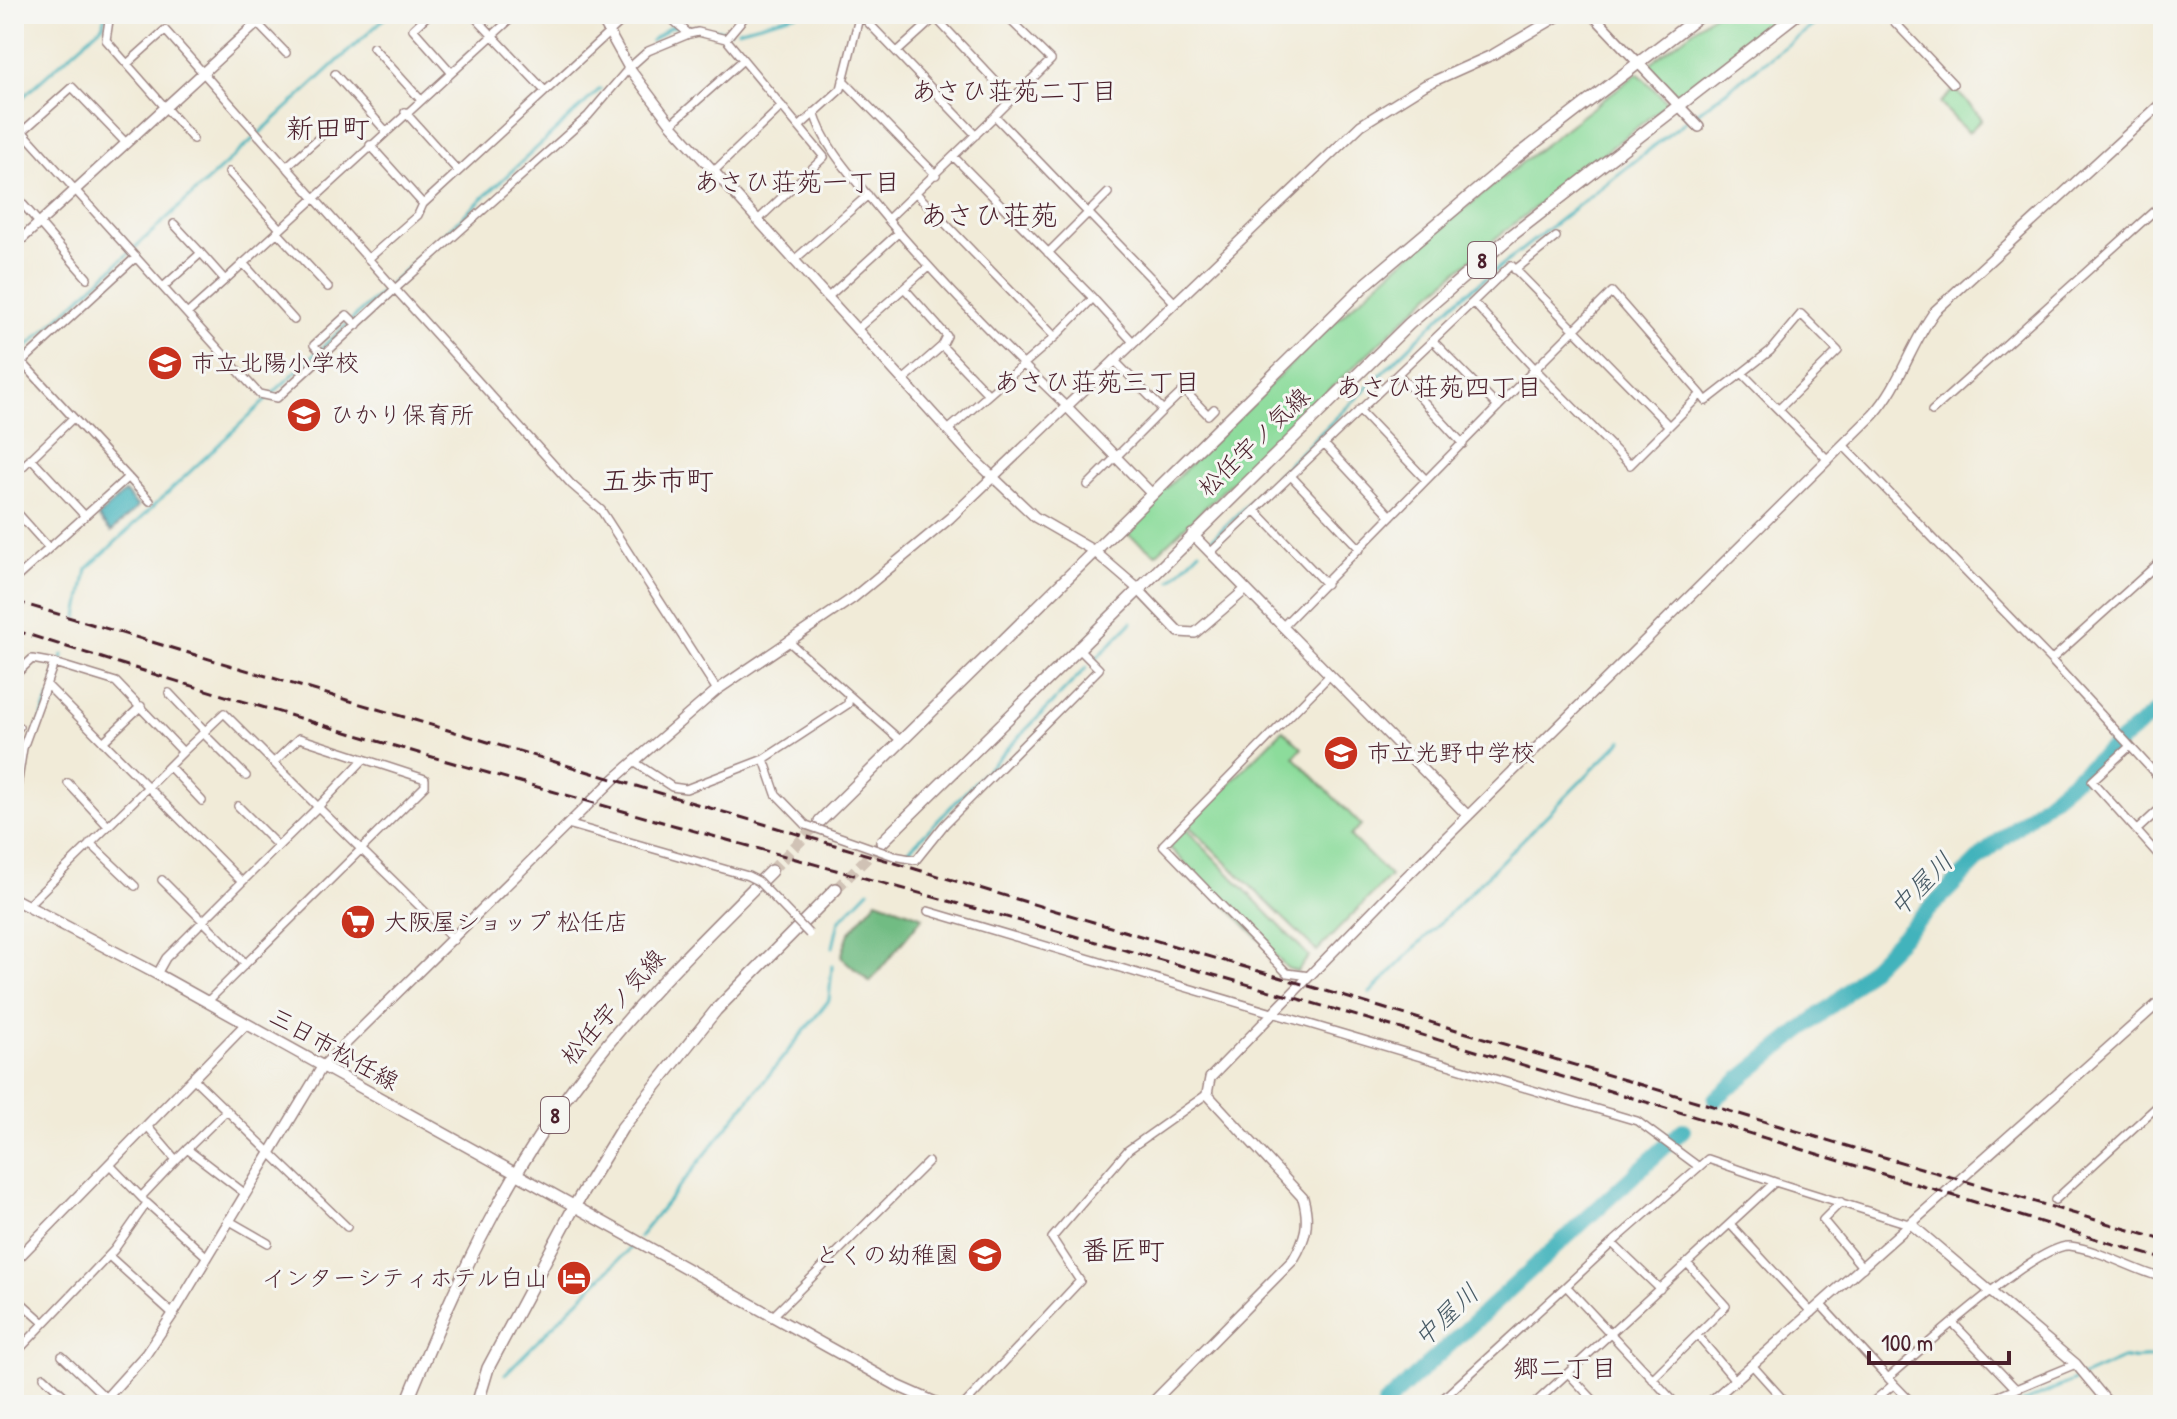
<svg xmlns="http://www.w3.org/2000/svg" width="2177" height="1419" viewBox="0 0 2177 1419" font-family="'Patrick Hand','Klee One',sans-serif">
<style>
.green{fill:#8cdc9b;stroke:#6b7e63;stroke-width:2}
.forest{fill:#71bc83;stroke:#5e6e57;stroke-width:2}
.water{fill:#43b3bc;stroke:#466974;stroke-width:2}
.lines{fill:none;stroke-linecap:round;stroke-linejoin:round}
.stream{stroke:#43b3bc;stroke-width:3}
.river{stroke:#43b3bc;stroke-width:16}
.primary-tunnel{stroke:#d0c2b5;stroke-width:11;stroke-dasharray:11 5.5;stroke-linecap:butt}
.minor-casing{stroke:#9e8582;stroke-width:10}
.tertiary-casing{stroke:#9e8582;stroke-width:12}
.secondary-casing{stroke:#9e8582;stroke-width:13}
.primary-casing{stroke:#9e8582;stroke-width:14}
.minor{stroke:#fff;stroke-width:7}
.tertiary{stroke:#fff;stroke-width:9}
.secondary{stroke:#fff;stroke-width:10}
.primary{stroke:#fff;stroke-width:11}
.rail{stroke:#4a1f2b;stroke-width:3;stroke-dasharray:12 6;stroke-linecap:butt}
.minor-bridge-casing{stroke:#9e8582;stroke-width:10;stroke-linecap:butt}
.minor-bridge{stroke:#fff;stroke-width:7}
.labels{text-anchor:middle;stroke-width:6;stroke-linejoin:round;paint-order:stroke}
.shield{fill:#f6f6f2;stroke:#7e6067;stroke-width:2}
.shield-label{font-size:22px;font-weight:bold;fill:#4a1f2b}
.poi-label{font-size:24px;fill:#4a1f2b;stroke:#f6f6f2;text-anchor:start}
.street-label{font-size:24px;fill:#4a1f2b;stroke:#f6f6f2}
.neighbourhood-label{font-size:26px;fill:#4a1f2b;stroke:#f6f6f2}
.water-label{font-size:26px;font-style:italic;fill:#475a65;stroke:#f6f6f2}
.quarter-label{font-size:28px;fill:#4a1f2b;stroke:#f6f6f2}
</style>
<rect width="100%" height="100%" fill="#f6f6f2"/>
<filter id="ink" filterUnits="userSpaceOnUse"><feTurbulence type="fractalNoise" baseFrequency=".0125" numOctaves="2"/><feDisplacementMap in="SourceGraphic" scale="16" xChannelSelector="R" yChannelSelector="G"/><feConvolveMatrix kernelMatrix="1 2 1 2 8 2 1 2 1" color-interpolation-filters="sRGB"/></filter>
<filter id="wash" filterUnits="userSpaceOnUse"><feTurbulence type="fractalNoise" baseFrequency=".006" numOctaves="4" result="noise"/><feDisplacementMap in="SourceGraphic" scale="32" xChannelSelector="R" yChannelSelector="G"/><feGaussianBlur stdDeviation="1.8" result="paint"/><feColorMatrix in="noise" values="0 0 0 0 0 0 0 0 0 0 0 0 0 0 0 0 0 1.4 0 .05"/><feComposite in="paint" operator="in"/></filter>
<g filter="url(#wash)">
<rect width="100%" height="100%" fill="#f1ebd8"/>
<path class="green" d="M1714,14h71l-106,83 -31,-32z
M1638,73l30,30 -176,138 -59,51 -277,262 -33,-23c85,-83 167,-170 256,-249 83,-74 170,-142 259,-209z
M1955,89l27,30 -14,14 -28,-30z
M1283,730l19,18 -8,9 67,68 -11,11 40,40 -73,75 -129,-126z
M1184,827l125,129 -12,16 -10,-4 -117,-120 -2,-6z"/>
<path class="forest" d="M877,900l46,17 -53,65 -29,-25 8,-24z"/>
<path class="water" d="M125,492l13,15 -27,25 -13,-15z"/>
<g class="lines">
<path class="stream" d="M738,30l59,-16
M651,41l20,-15 59,5
M15,104l88,-79 2,-11
M1693,116l135,-102
M17,356l372,-342
M272,394l328,-305
M1211,540l244,-238 232,-182
M1171,580l29,-29
M78,617l9,-48 180,-170
M1095,660l37,-38
M55,683l8,-28
M24,767l25,-69
M907,852l180,-185
M833,947l6,-26 30,-31
M1370,993l252,-253
M639,1237l190,-237 3,-34
M505,1374l130,-131
M2018,1405l104,-46 41,-2"/>
<path class="river" d="M1715,1099l126,-101 146,-147 176,-145
M1384,1405l299,-275"/>
</g>
</g>
<g filter="url(#ink)">
<g class="lines">
<path class="primary-tunnel" d="M771,871l49,-50
M836,889l46,-46"/>
<g class="minor-casing">
<path id="minor" d="M429,14l-16,15 38,43
M472,14l73,77
M666,14l23,20 9,-2 28,7 98,118 -67,64
M1887,14l66,70
M935,17l77,82
M257,23l29,30
M689,34l-41,17 -19,17 -41,48 -193,173 176,195 30,26 116,180
M726,39l21,-25
M373,47l47,52
M897,52l42,-38
M127,64l66,75
M335,74l50,56
M843,80l93,95
M405,112l53,59
M814,112c10,36 41,67 64,96 59,71 122,135 189,199
M995,116l56,-56 -47,-46
M14,122l245,272 18,4 118,-109 -230,-259 -38,34 -21,-24 4,-26
M671,124l72,-64
M800,126l41,-37 19,-75 116,121
M23,131l49,-44 54,56
M370,145l53,59 206,-190
M286,167l35,-31
M229,172l51,57
M713,172l69,-66
M916,193l139,144
M14,194l73,84
M888,219l107,-103 179,186
M174,224l27,29
M277,232l51,55
M1048,253l60,-60
M368,259l50,-44 5,-11
M793,261l75,-66
M243,263l51,57
M1515,270l41,-33
M163,287l38,-34 24,27 291,-266
M827,298l70,-64
M1093,298l40,44
M1473,302l38,-37 157,160
M187,314l38,-34
M856,330l71,-62
M1433,341l65,66
M942,346l46,48
M14,353l8,9 114,-105
M324,355l-10,-10 33,-30 10,10
M22,362l128,139
M1742,373l28,-22 31,-37 37,37 -59,58
M1398,374l65,70
M902,381l40,-35 5,-10 -43,-48
M1163,410l21,-20 24,25 6,-6
M1359,410l67,70
M1932,411l231,-208
M948,430l107,-93 38,-39 -139,-141
M1324,444l67,72
M1843,445l208,215 112,-101
M31,458l54,58
M14,475l59,-57
M1291,476l69,73
M1088,485l75,-75 -49,-50
M14,509l35,39
M1255,510l71,74
M1210,553l263,-251 62,67 77,-77 89,102
M14,580l114,-103
M1282,627l253,-258 95,96 71,-71 5,7 36,-28 86,87
M2051,660l112,122
M14,676l18,-17 22,4
M169,693l36,38
M849,695l51,45
M14,731l5,-4
M203,733l43,43
M103,742l38,-36
M2129,747l-37,34 71,79
M183,752l41,-39 94,94 46,-48
M764,759l12,35 30,31
M634,762l38,25 14,2 78,-30 84,-55 1,-9 -61,-54
M169,766l33,35
M68,783l40,43
M14,806l9,-58 31,-85 62,19 67,70 -35,35 94,95 76,-75 136,133
M238,806l40,40
M571,825l177,51
M2137,830l26,-24
M90,843l45,43
M894,856l22,4 29,-36 154,-155 -22,-22
M162,880l83,83
M29,904l119,-117 -101,-102
M928,911l709,210 62,46
M157,974l9,-16 76,-76
M1310,976l-23,-3 -124,-128 166,-169
M207,1002l218,-216v-7l-126,-41 -25,24
M194,1079l153,148
M187,1149l56,43
M176,1160l51,-50
M109,1164l34,35
M141,1197l35,-37 -29,-34
M2055,1200l108,-99
M1841,1202l-18,18 40,48
M228,1220l40,23
M1730,1224l82,89
M1612,1243l-46,43 111,119
M109,1256l64,58
M1660,1289l-48,-46 96,-84 67,23
M14,1296l30,27
M1821,1305l67,73c30,-25 150,-136 182,-132 31,4 63,24 93,32
M773,1316l155,-154
M1953,1323l63,66
M1697,1335l38,45
M14,1355l100,-105 33,-47 60,54
M62,1356l44,42
M1752,1365l36,40
M1568,1373l30,32
M44,1377l30,28
M1888,1378l26,27
M1652,1379l74,-73 -39,-43
M964,1405l116,-124 -28,-43 76,-88 79,-56
M1436,1405l130,-119
M1533,1405l242,-223 137,43
M1869,1405l25,-21
M1977,1405l99,-41"/>
</g>
<g class="tertiary-casing">
<path id="tertiary" d="M599,14l30,54 42,56 302,334 62,59 59,34 43,37 42,44 16,1 50,-43
M1592,14l107,113
M14,246l253,-232
M1067,407l85,87
M1192,534l276,282
M1912,1225l164,139 34,41
M14,1262l232,-238
M100,1405l46,-51 27,-40 149,-247 292,-288 103,-89 136,-92 97,-80 411,-393 64,-40 69,-31 68,-40
M1150,1405l143,-145c13,-22 17,-37 10,-62l-96,-104 3,-16 188,-193 475,-470c28,-31 37,-70 62,-104l228,-209
M1707,1405l456,-406"/>
</g>
<g class="secondary-casing">
<path id="secondary" d="M14,899l143,75 741,412 43,19"/>
</g>
<g class="primary-casing">
<path id="primary" d="M820,821l546,-537 149,-126 187,-144
M882,842l527,-518 102,-88 286,-222
M406,1405c44,-110 96,-223 168,-318 58,-79 128,-147 197,-216
M477,1405l11,-37 87,-163 47,-77 94,-118 120,-121"/>
</g>
<use href="#minor" class="minor"/>
<use href="#tertiary" class="tertiary"/>
<use href="#secondary" class="secondary"/>
<use href="#primary" class="primary"/>
<path class="rail" d="M14,601l2149,639
M14,630c400,129 807,234 1211,348 314,89 625,187 938,281"/>
<g class="minor-bridge-casing">
<path id="minor-bridge" d="M806,825l88,31
M748,876l10,5 51,53"/>
</g>
<use href="#minor-bridge" class="minor-bridge"/>
</g>
</g>
<defs>
<g id="school-disc" transform="scale(1.8)"><circle r="9.5" fill="#c8321e" stroke="#f6f6f2"/><path d="M0-5L7-2L0 1L-7-2ZM-4 1L0 2.5L4 1V4Q0 6-4 4Z" fill="#fff"/></g>
<g id="supermarket-disc" transform="scale(1.8)"><circle r="9.5" fill="#c8321e" stroke="#f6f6f2"/><path d="M-6-5.5h2.5l.6 2H6L4.5 2H-2.5L-4.4-4H-6ZM-1.5 3.2a1.3 1.3 0 1 0 .1 0ZM3 3.2a1.3 1.3 0 1 0 .1 0Z" fill="#fff"/></g>
<g id="hotel-disc" transform="scale(1.8)"><circle r="9.5" fill="#c8321e" stroke="#f6f6f2"/><path d="M-6-4.5h1.5V1H6V5H4.5V3h-9V5H-6ZM-4 0a1.8 1.8 0 1 1 3.6 0ZM.5 0V-2.5h3Q6-2.5 6 0Z" fill="#fff"/></g>
</defs>
<g fill-rule="evenodd">
<use href="#school-disc" x="165" y="363"/>
<use href="#school-disc" x="304" y="415"/>
<use href="#school-disc" x="1341" y="753"/>
<use href="#supermarket-disc" x="358" y="922"/>
<use href="#school-disc" x="985" y="1255"/>
<use href="#hotel-disc" x="574" y="1278"/>
</g>
<g class="labels">
<g class="shield">
<rect x="1468" y="242" width="28" height="36" rx="6"/>
<rect x="541" y="1097" width="28" height="36" rx="6"/>
</g>
<g class="shield-label">
<text x="1482" y="268">8</text>
<text x="555" y="1123">8</text>
</g>
<g class="poi-label">
<text x="191" y="371">市立北陽小学校</text>
<text x="330" y="423">ひかり保育所</text>
<text x="1367" y="761">市立光野中学校</text>
<text x="384" y="930">大阪屋ショップ 松任店</text>
<text x="959" y="1263" text-anchor="end">とくの幼稚園</text>
<text x="548" y="1286" text-anchor="end">インターシティホテル白山</text>
</g>
<g class="street-label">
<text transform="translate(1254 442) rotate(-44)" y="8">松任宇ノ気線</text>
<text transform="translate(613 1007) rotate(-49)" y="8">松任宇ノ気線</text>
<text transform="translate(334 1049) rotate(29)" y="8">三日市松任線</text>
</g>
<g class="neighbourhood-label">
<text x="1014" y="100">あさひ荘苑二丁目</text>
<text x="797" y="191">あさひ荘苑一丁目</text>
<text x="1097" y="391">あさひ荘苑三丁目</text>
<text x="1439" y="396">あさひ荘苑四丁目</text>
<text x="1565" y="1377">郷二丁目</text>
</g>
<g class="water-label">
<text transform="translate(1921 884) rotate(-45)" y="9">中屋川</text>
<text transform="translate(1446 1315) rotate(-43)" y="9">中屋川</text>
</g>
<g class="quarter-label">
<text x="328" y="138">新田町</text>
<text x="989" y="225">あさひ荘苑</text>
<text x="658" y="490">五歩市町</text>
<text x="1123" y="1260">番匠町</text>
</g>
</g>
<rect width="2177" height="1419" fill="none" stroke="#f6f6f2" stroke-width="48"/>
<path d="M1869 1351v12h140v-12" fill="none" stroke="#4a1f2b" stroke-width="4"/>
<text x="1881" y="1351" font-size="24" fill="#4a1f2b" stroke="#f6f6f2" stroke-width="6" paint-order="stroke">100 m</text>
</svg>
